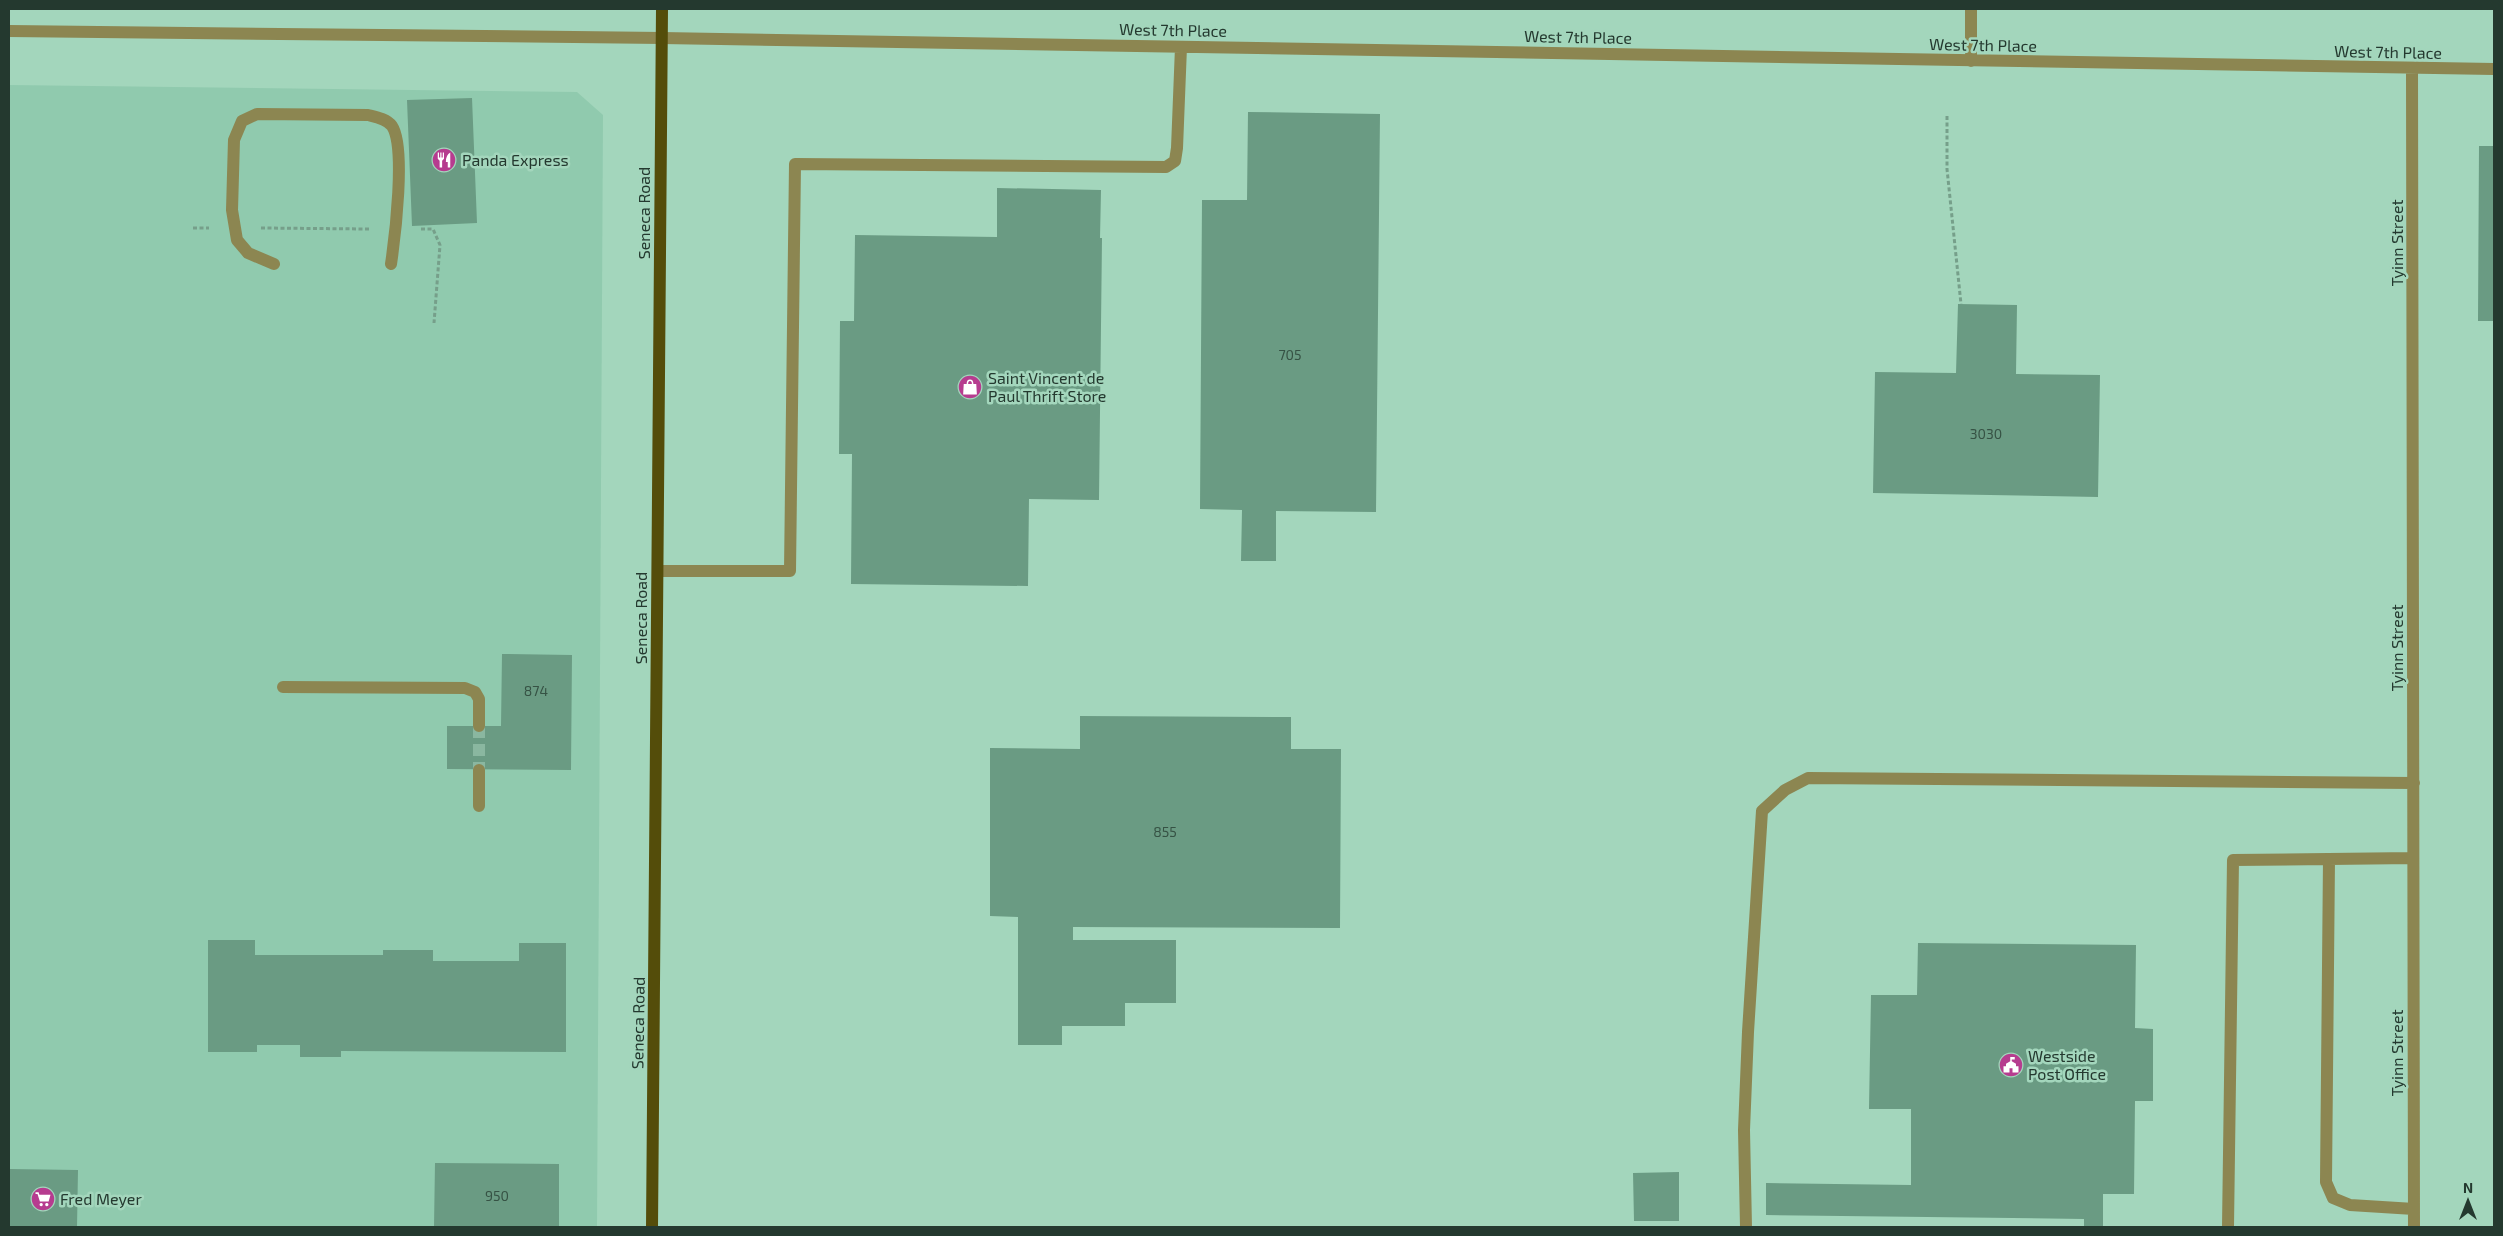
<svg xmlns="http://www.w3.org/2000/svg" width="2503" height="1236" viewBox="0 0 2503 1236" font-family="'Exo 2',sans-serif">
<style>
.built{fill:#90caae}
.building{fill:#6a9b83}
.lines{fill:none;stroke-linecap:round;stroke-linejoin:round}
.minor-tunnel{stroke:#8ab7a0;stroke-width:12;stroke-dasharray:12 6;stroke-linecap:butt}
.path{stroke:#769f8a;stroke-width:3;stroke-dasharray:4 2.5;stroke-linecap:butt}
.minor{stroke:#8c8651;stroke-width:12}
.major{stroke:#544d0a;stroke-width:12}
.labels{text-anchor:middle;stroke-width:5;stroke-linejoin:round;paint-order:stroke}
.number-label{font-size:14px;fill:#365244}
.street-label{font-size:16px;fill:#24392f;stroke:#a3d6bc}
.poi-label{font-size:16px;fill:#24392f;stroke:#a3d6bc;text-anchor:start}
</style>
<rect width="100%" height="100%" fill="#a3d6bc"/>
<path class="built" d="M9,85l568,7 26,23 -6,1112h-588z"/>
<path class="building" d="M472,98l5,125 -65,3 -5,-126z
M1248,112l132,2 -4,398 -100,-1v50h-35l1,-51 -42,-1 2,-309h45z
M2479,146h15v175h-16z
M997,188l104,2 -1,48h2l-3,262 -70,-1 -1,87 -177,-2 1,-130h-13l1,-133h14l1,-86 142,2z
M1958,304l59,1 -1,69 84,1 -2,122 -225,-4 2,-121 81,1z
M502,654l70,1 -1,115 -124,-1v-43h54z
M1080,716l211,1v32h50l-1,179 -267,-1v13h103v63h-51v23h-63v19h-44v-128l-28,-1v-168l90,1z
M208,940h47v15h128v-5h50v11h86v-18h47v109l-225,-1v6h-41v-12h-43v7h-49z
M1918,943l218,2 -1,83 18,1v72h-18l-1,93h-31v33h-19v-8l-318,-4v-32l145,2v-76h-42l2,-114h46z
M435,1163l124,1v63h-125z
M9,1169l69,1 -1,57h-68z
M1679,1172v49h-45l-1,-48z"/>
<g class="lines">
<path class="minor-tunnel" d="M479,726v44"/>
<path class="path" d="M1947,116v53l14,135
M193,228h16
M261,228l108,1
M421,229h12l7,16 -6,78"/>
<path class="minor" d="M9,31l653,7 1832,31
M1971,61v-52
M2412,69l2,1158
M274,264l-26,-11 -11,-13 -5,-30 2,-70 8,-19 15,-7 111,1c8,2 19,4 24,11 14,21 3,111 -1,138
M658,571h132l5,-407 371,3 9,-6 2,-13 4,-101
M283,687l182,1 10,4 4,7v27
M479,770v36
M2329,859l-3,323 7,16 17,7 64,4
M1746,1227l-2,-97 4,-98 14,-221 23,-21 23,-12 606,5
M2228,1227l5,-367 180,-2"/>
<path class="major" d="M652,1227l10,-1218"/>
</g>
<defs>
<g id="restaurant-disc" transform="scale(1.25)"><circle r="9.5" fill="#b63c8f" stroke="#a3d6bc"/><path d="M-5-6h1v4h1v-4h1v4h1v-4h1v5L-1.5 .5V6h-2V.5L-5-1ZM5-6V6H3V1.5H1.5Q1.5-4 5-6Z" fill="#fff"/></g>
<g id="shop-disc" transform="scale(1.25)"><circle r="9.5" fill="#b63c8f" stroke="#a3d6bc"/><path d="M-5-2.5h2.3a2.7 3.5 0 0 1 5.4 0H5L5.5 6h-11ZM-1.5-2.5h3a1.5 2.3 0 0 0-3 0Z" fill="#fff"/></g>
<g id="civic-disc" transform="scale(1.25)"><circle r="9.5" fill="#b63c8f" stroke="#a3d6bc"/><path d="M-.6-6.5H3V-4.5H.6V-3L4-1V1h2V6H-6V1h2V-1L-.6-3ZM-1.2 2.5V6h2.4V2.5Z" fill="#fff"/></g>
<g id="supermarket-disc" transform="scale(1.25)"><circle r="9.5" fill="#b63c8f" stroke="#a3d6bc"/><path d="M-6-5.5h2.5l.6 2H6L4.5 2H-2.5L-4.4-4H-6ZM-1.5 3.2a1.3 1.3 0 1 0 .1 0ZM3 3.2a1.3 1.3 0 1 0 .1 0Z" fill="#fff"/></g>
</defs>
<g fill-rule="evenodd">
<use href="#restaurant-disc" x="444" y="160"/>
<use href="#shop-disc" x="970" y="387"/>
<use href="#civic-disc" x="2011" y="1065"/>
<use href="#supermarket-disc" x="43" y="1199"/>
</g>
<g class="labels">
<g class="number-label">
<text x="1290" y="360">705</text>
<text x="1986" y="439">3030</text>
<text x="536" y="696">874</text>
<text x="1165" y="837">855</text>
<text x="497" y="1201">950</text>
</g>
<g class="street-label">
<text transform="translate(1173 30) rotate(1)" y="6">West 7th Place</text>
<text transform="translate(1578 37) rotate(1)" y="6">West 7th Place</text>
<text transform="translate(1983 45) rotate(1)" y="6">West 7th Place</text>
<text transform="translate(2388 52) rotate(1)" y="6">West 7th Place</text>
<text transform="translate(644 213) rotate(-90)" y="6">Seneca Road</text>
<text transform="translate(2397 243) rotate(-90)" y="6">Tyinn Street</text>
<text transform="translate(641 618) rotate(-90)" y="6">Seneca Road</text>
<text transform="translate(2397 648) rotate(-90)" y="6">Tyinn Street</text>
<text transform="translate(638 1023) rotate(-89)" y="6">Seneca Road</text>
<text transform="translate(2397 1053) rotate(-90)" y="6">Tyinn Street</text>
</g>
<g class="poi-label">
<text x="462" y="166">Panda Express</text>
<text x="988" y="384">Saint Vincent de<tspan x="988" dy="18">Paul Thrift Store</tspan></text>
<text x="2028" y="1062">Westside<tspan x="2028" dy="18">Post Office</tspan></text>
<text x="60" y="1205">Fred Meyer</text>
</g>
</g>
<rect width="2503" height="1236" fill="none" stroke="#24392f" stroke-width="20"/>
<g transform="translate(2468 1201)" stroke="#a3d6bc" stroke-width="4" paint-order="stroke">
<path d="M0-4L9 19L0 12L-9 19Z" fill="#24392f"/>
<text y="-8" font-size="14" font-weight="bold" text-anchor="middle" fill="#24392f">N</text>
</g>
</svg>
